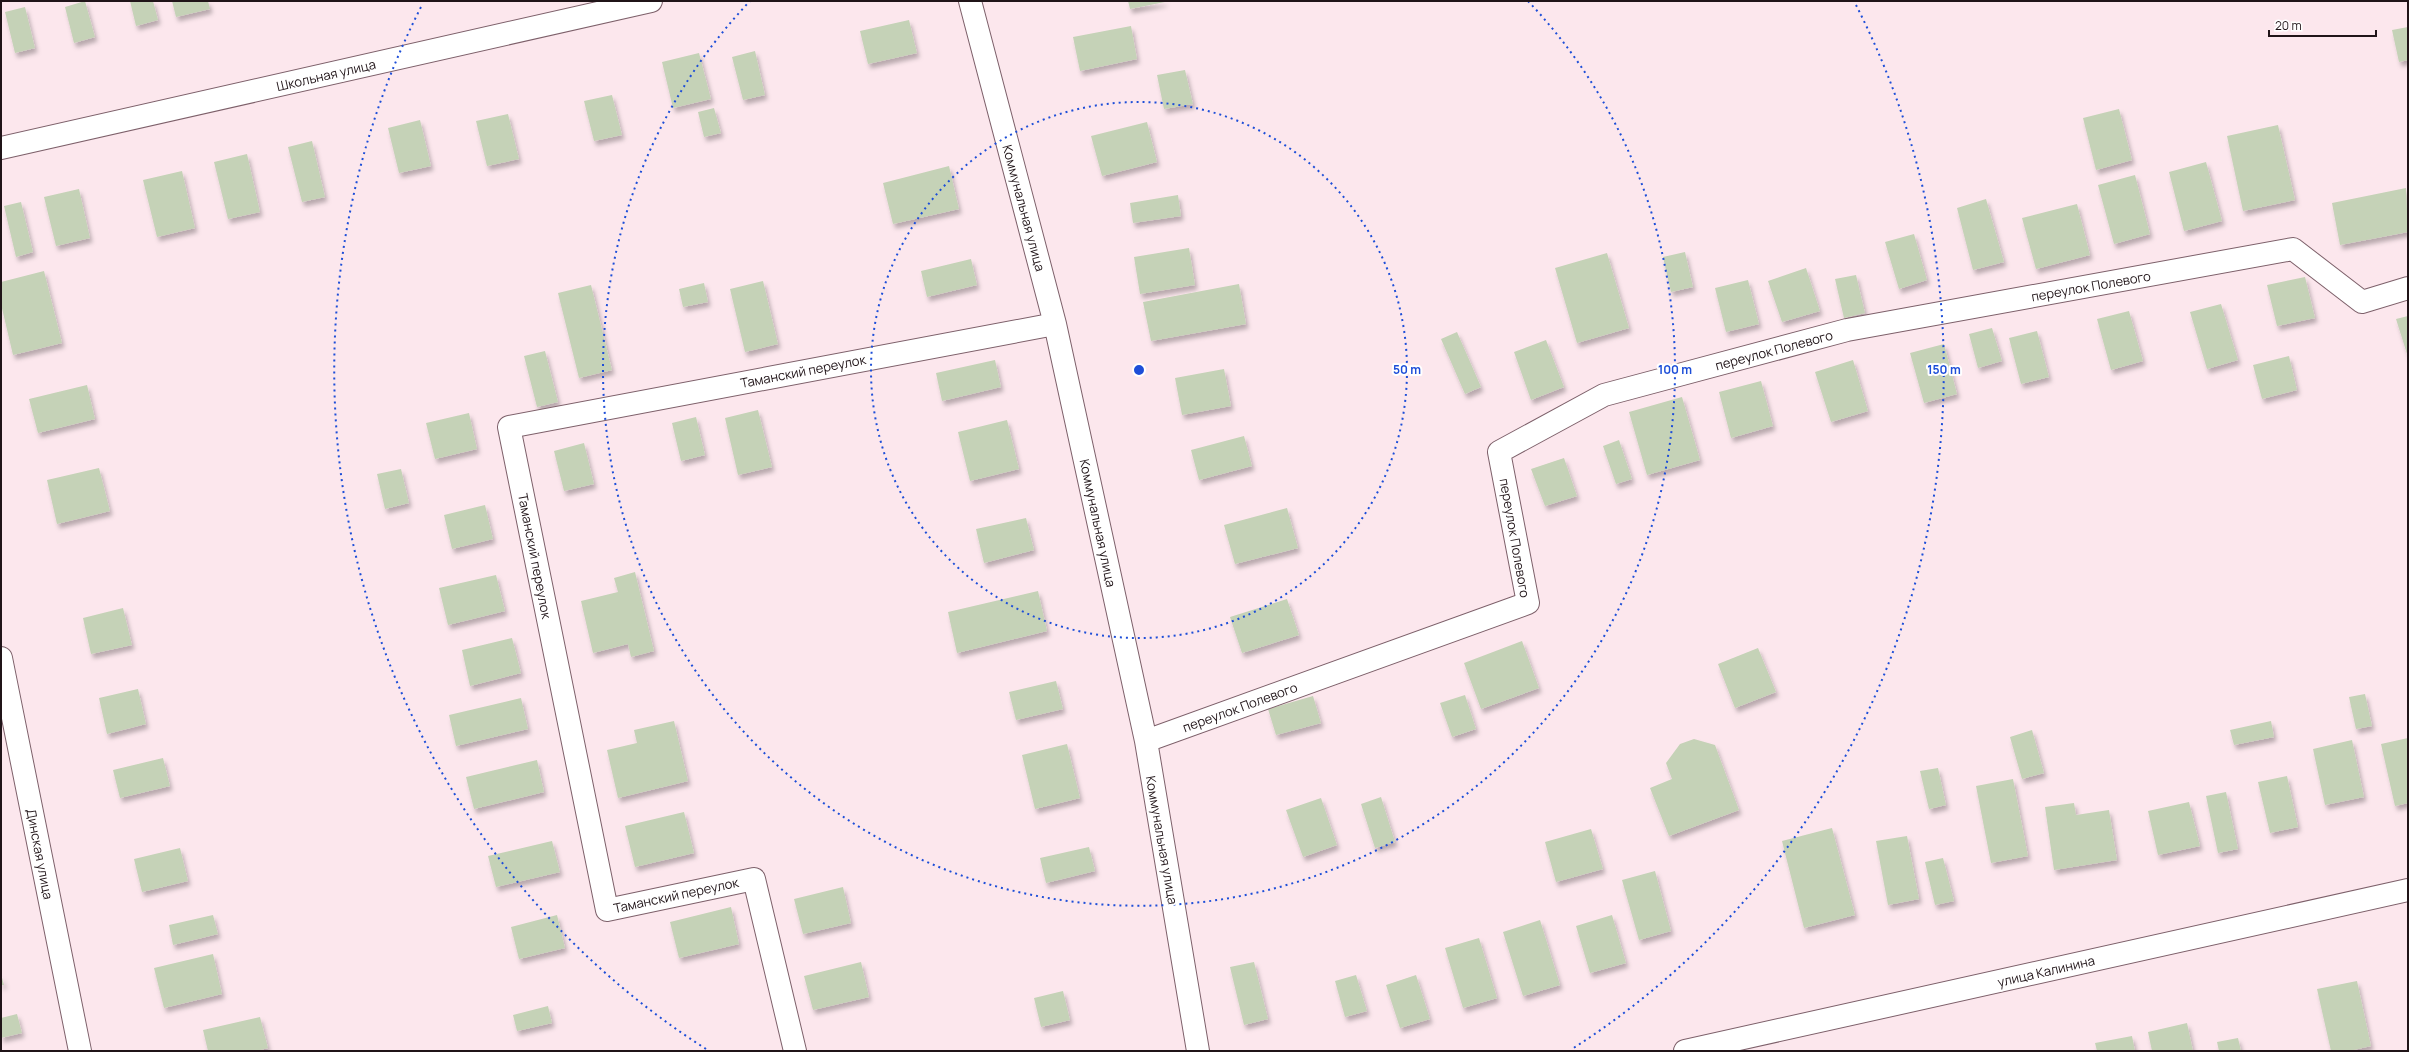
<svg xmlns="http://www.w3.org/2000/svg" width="2409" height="1052" viewBox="0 0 2409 1052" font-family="Manrope,sans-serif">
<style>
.building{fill:#c5d2b7;filter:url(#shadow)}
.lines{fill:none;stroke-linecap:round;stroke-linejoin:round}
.minor-casing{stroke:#7d606a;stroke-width:24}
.minor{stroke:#fff;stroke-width:22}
.ring{fill:none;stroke:#1d4ed8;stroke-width:2;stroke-dasharray:2 4}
.labels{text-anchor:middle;stroke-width:4;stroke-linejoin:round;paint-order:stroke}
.street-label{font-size:13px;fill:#201418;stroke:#fff}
.centre{fill:#1d4ed8;stroke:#fff;stroke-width:2}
.ring-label{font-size:12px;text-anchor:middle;font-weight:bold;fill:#1d4ed8;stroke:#fff;stroke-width:4;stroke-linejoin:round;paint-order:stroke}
</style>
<defs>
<filter id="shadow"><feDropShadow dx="2.5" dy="4.5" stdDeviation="2" flood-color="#0004"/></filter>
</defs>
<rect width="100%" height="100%" fill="#fce7ed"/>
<path class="building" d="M85,1l10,36 -21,6 -9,-36z
M130,1h23l5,19 -22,6z
M172,1h36l2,8 -34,8z
M1128,1h37v1l-35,7z
M25,7l10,41 -20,5 -10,-41z
M909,20l8,33 -49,11 -8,-33z
M1131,26l6,33 -57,12 -7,-34z
M2408,27v33l-9,2 -7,-32z
M755,51l10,44 -22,5 -11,-43z
M699,53l12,46 -38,9 -11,-46z
M1185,70l8,34 -29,5 -7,-34z
M612,95l10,40 -28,6 -10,-40z
M714,108l7,25 -17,4 -6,-25z
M2119,109l13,51 -36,10 -13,-52z
M508,114l11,45 -32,7 -11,-45z
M420,120l11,46 -32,7 -11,-45z
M1147,122l10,40 -55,14 -11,-40z
M2278,125l17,75 -52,11 -16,-75z
M312,141l13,56 -23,5 -14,-55z
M247,154l13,58 -32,7 -14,-57z
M2206,162l16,59 -38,10 -15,-59z
M949,166l10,43 -66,15 -10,-41z
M182,171l13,57 -38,9 -14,-57z
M2135,175l15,59 -36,10 -16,-59z
M2406,188l2,44 -68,13 -8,-42z
M79,189l11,49 -34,8 -12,-49z
M1178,195l3,21 -48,7 -3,-20z
M1986,199l18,63 -31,8 -16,-62z
M21,202l12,50 -17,5 -12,-51z
M2077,204l13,51 -54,14 -14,-51z
M1914,234l13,46 -28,9 -14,-47z
M1189,248l6,37 -55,9 -6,-37z
M1685,252l8,35 -22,5 -8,-35z
M1607,253l22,75 -52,15 -22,-75z
M971,259l6,26 -50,12 -6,-26z
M1806,268l14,43 -38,11 -14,-41z
M44,271l18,72 -49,12 -12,-51v-22z
M1856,275l9,38 -21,5 -9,-39z
M2305,277l10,41 -38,8 -10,-41z
M1748,280l11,44 -33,8 -11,-44z
M763,281l15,63 -33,8 -15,-63z
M704,283l4,19 -25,5 -4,-18z
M1239,284l7,40 -95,17 -8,-39z
M591,285l21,85 -33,8 -21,-85z
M2221,304l17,56 -31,9 -17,-57z
M2129,311l14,50 -32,9 -14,-51z
M2408,316v41l-12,-38z
M1992,328l10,33 -24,7 -9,-34z
M2037,331l12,46 -28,7 -12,-46z
M1457,332l24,55 -16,7 -24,-55z
M1546,340l18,47 -33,13 -17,-48z
M1944,344l13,50 -33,9 -14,-50z
M545,351l13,51 -21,5 -13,-51z
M2289,356l8,34 -35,9 -9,-34z
M995,360l6,27 -59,14 -6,-28z
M1853,360l15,51 -37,11 -16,-50z
M1224,369l7,37 -49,9 -7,-37z
M1761,381l12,45 -42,12 -12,-46z
M87,385l8,34 -57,14 -9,-34z
M1682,397l18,63 -53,15 -18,-63z
M758,410l14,57 -34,8 -13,-57z
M469,413l8,36 -42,10 -9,-36z
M696,417l9,38 -24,6 -9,-38z
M1007,420l12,49 -49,12 -12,-49z
M1244,436l8,30 -53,14 -8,-30z
M1619,440l13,39 -16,5 -13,-38z
M584,443l10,41 -30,7 -10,-40z
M1564,458l13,38 -32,10 -14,-37z
M99,468l11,43 -53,13 -10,-44z
M401,469l8,34 -24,6 -8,-35z
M485,505l8,34 -41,10 -8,-34z
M1287,508l11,40 -63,16 -11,-39z
M1026,518l8,32 -50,13 -8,-34z
M635,572l19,79 -23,6 -3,-13 -35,9 -12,-52 37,-9 -4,-14z
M496,575l9,36 -57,14 -9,-37z
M1038,591l9,40 -90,22 -9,-41z
M1287,599l12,36 -57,18 -12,-36z
M123,608l9,37 -41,9 -8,-36z
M512,638l9,35 -51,13 -8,-36z
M1522,641l17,47 -58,21 -17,-46z
M1758,648l18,44 -41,16 -17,-44z
M1056,681l7,28 -47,11 -7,-28z
M138,689l8,35 -39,10 -8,-36z
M2365,694l7,32 -16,3 -7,-32z
M1465,695l11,34 -24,8 -12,-34z
M1313,696l8,27 -45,12 -8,-26z
M521,698l7,31 -72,17 -7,-31z
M674,721l14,60 -70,17 -11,-48 30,-7 -3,-13z
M2271,721l3,16 -40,8 -4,-15z
M2032,730l12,43 -22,6 -12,-42z
M2408,738v65l-13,3 -14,-62z
M1694,739l21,6 24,65 -70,26 -19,-48 22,-9 -6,-16 14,-19z
M2352,740l12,57 -39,8 -12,-56z
M1067,744l13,54 -45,11 -13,-54z
M163,758l7,28 -50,12 -7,-28z
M537,760l7,32 -70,17 -8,-32z
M1938,768l8,37 -17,4 -9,-38z
M2287,776l11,51 -28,6 -12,-51z
M2013,779l15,77 -37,7 -15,-77z
M2226,792l12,57 -20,4 -12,-57z
M1381,797l14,45 -20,6 -14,-44z
M1321,798l16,47 -34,12 -17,-47z
M2189,802l11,44 -42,9 -10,-44z
M2074,803l2,12 33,-5 8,50 -63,10 -9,-63z
M684,812l10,41 -59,14 -10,-41z
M1832,828l23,87 -51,13 -22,-87z
M1591,829l12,40 -47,13 -11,-40z
M1907,836l12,63 -31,6 -12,-64z
M552,841l8,31 -64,15 -8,-31z
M1089,847l6,24 -49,12 -6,-25z
M180,848l8,33 -46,11 -8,-33z
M1943,858l11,43 -19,4 -10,-43z
M1655,871l16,60 -32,9 -17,-60z
M843,887l8,36 -48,11 -9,-35z
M731,907l8,37 -60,14 -9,-36z
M213,915l5,19 -45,11 -4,-20z
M557,915l8,33 -46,11 -8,-32z
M1612,915l14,48 -36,10 -14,-47z
M1540,920l20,65 -37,11 -20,-64z
M1479,938l18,60 -34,10 -18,-60z
M213,954l9,40 -58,14 -10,-40z
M861,962l8,35 -56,13 -9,-34z
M1254,962l14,57 -24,6 -14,-58z
M1,974l3,11h-3z
M1356,975l11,36 -22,6 -10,-36z
M1416,975l14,44 -30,9 -14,-43z
M2357,981l14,65 -22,5h-18l-14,-62z
M1063,991l7,29 -29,7 -7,-29z
M548,1006l4,17 -35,8 -4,-16z
M17,1014l5,19 -21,5v-20z
M260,1017l8,31 -12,3h-48l-5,-21z
M2187,1023l6,28h-41l-4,-19z
M2132,1036l3,15h-38l-2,-8z
M2238,1038l3,13h-22l-2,-9z"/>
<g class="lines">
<g class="minor-casing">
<path id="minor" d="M970,1l85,323 91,417 52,310
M1,148l650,-147
M1,658l79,393
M1146,741l382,-138 -29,-151 105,-57 243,-65 446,-81 69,53 46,-14
M795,1051l-41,-172 -147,31 -98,-483 546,-103
M1685,1051l723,-161"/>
</g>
<use href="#minor" class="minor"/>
</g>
<g class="ring">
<circle cx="1139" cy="370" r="268"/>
<path d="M1528 1A536 536 0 1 1 750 1"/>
<path d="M706 1049A805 805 0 0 1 422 5M1856 5A805 805 0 0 1 1572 1049"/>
</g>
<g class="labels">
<g class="street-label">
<text transform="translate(326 75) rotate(-13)" y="5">Школьная улица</text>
<text transform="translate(1024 208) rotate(75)" y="5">Коммунальная улица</text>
<text transform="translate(2091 286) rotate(-10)" y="5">переулок Полевого</text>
<text transform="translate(1774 350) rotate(-15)" y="5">переулок Полевого</text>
<text transform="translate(803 371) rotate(-11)" y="5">Таманский переулок</text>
<text transform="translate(1098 523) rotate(78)" y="5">Коммунальная улица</text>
<text transform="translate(1515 538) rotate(80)" y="5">переулок Полевого</text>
<text transform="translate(535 556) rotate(79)" y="5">Таманский переулок</text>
<text transform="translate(1240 707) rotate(-20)" y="5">переулок Полевого</text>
<text transform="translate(1162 840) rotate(80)" y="5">Коммунальная улица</text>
<text transform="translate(40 854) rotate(79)" y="5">Динская улица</text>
<text transform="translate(676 895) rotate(-12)" y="5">Таманский переулок</text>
<text transform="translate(2046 971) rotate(-13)" y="5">улица Калинина</text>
</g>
</g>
<circle cx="1139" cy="370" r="6" class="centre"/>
<g class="ring-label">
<text x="1407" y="374">50 m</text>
<text x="1675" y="374">100 m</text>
<text x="1944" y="374">150 m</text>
</g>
<rect width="2409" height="1052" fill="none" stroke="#201418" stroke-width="4"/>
<path d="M2269 30v6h107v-6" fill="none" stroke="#201418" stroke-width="2"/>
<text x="2275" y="30" font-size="12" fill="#201418" stroke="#ffffff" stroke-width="3" paint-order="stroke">20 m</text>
</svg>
